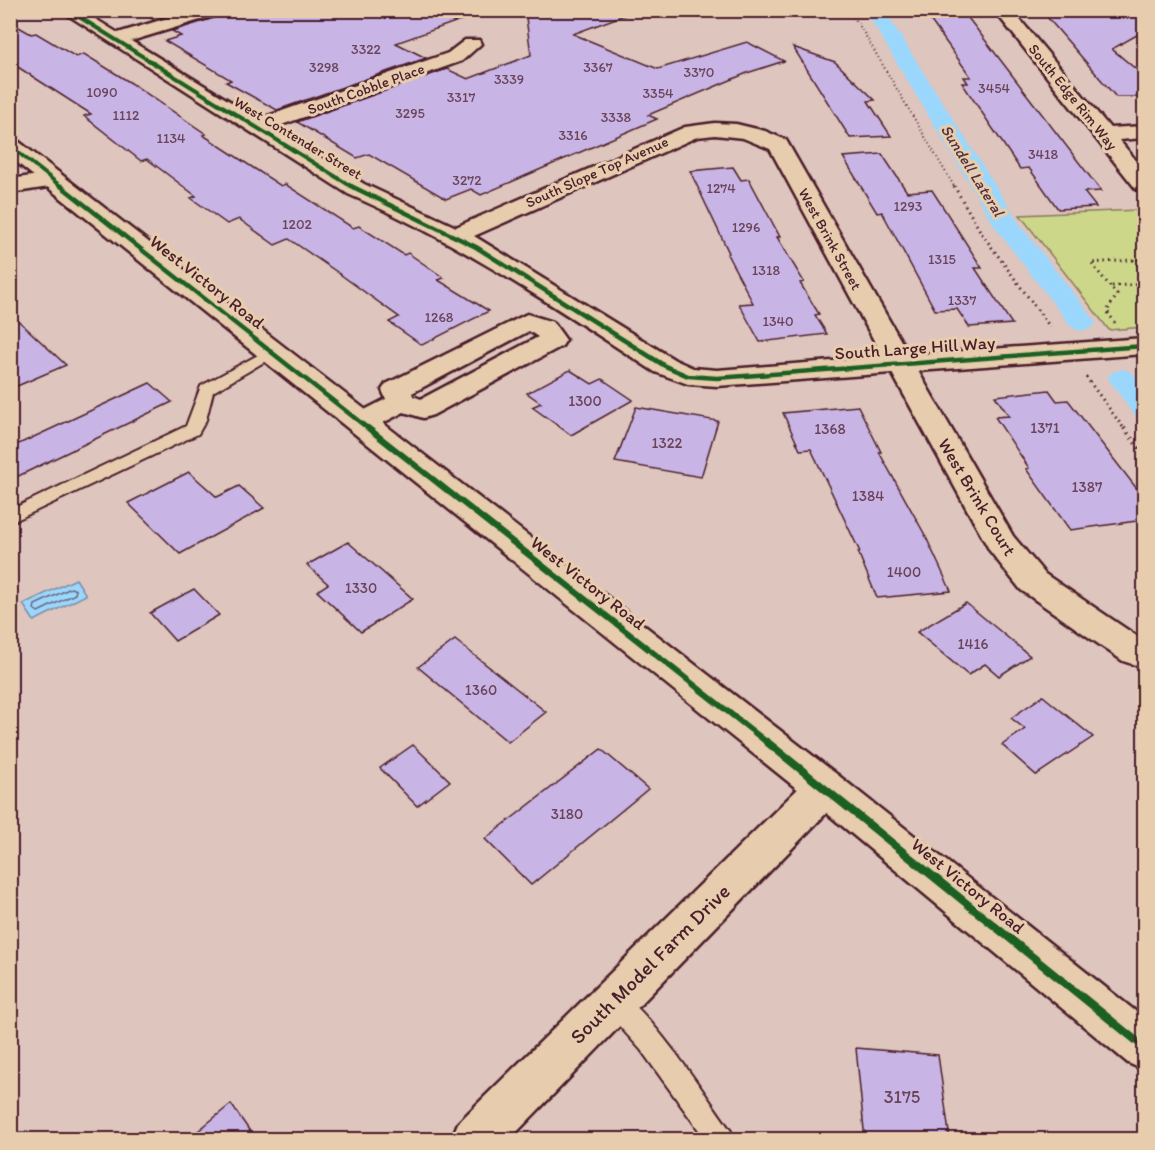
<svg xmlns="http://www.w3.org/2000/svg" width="1155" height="1150" viewBox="0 0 1155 1150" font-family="Itim,sans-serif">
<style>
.green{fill:#ccd78a;stroke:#8b7b5a;stroke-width:1.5}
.water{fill:#9bd7fc;stroke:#7b8da8;stroke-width:1.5}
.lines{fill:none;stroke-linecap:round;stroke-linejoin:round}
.shore{stroke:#6a697f;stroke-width:1.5}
.canal{fill:#9bd7fc;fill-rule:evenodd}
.building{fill:#c9b5e5;stroke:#4a1f2b;stroke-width:1.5}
.service-casing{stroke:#4a1f2b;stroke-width:4}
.minor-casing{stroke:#4a1f2b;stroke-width:5}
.secondary-casing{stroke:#4a1f2b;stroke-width:5}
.path-far2{stroke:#4a1f2b;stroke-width:2;stroke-dasharray:1 3;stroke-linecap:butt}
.path-far1{stroke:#4a1f2b;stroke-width:3;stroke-dasharray:1.5 4;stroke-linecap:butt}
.path{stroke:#4a1f2b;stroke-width:4;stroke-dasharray:1.5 4.5;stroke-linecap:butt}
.service{fill:#e7ccae;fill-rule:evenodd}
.minor{fill:#e7ccae;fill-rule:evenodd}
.secondary{fill:#e7ccae;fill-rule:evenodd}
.cycleway-far3-casing{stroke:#e7ccae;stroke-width:6}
.cycleway-far2-casing{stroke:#e7ccae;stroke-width:8}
.cycleway-far1-casing{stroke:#e7ccae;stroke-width:10}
.cycleway-casing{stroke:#e7ccae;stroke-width:11}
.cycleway-far3{stroke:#1b5e20;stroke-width:4}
.cycleway-far2{stroke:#1b5e20;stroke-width:4.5}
.cycleway-far1{stroke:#1b5e20;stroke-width:6}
.cycleway{stroke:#1b5e20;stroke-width:8}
.labels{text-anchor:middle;stroke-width:6;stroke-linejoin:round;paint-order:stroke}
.far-number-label{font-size:14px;fill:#6a445a}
.far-street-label{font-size:15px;fill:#4a1f2b;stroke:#e7ccae}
.number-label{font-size:15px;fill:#6a445a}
.far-water-label{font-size:16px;font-style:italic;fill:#523140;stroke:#e7ccae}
.street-label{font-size:18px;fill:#4a1f2b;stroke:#e7ccae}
.near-number-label{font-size:18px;fill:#6a445a}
.near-street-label{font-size:21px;fill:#4a1f2b;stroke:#e7ccae}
</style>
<rect width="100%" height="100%" fill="#dec5be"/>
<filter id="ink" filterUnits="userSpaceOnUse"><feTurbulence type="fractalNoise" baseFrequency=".0167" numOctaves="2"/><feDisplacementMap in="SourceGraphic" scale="12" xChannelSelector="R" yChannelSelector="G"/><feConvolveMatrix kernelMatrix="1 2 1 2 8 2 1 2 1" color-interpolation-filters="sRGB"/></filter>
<g filter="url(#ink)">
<path class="green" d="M1139,210l5,5v112l-35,3 -89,-115z"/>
<path class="water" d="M76,579l10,16 -52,26 -11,-17z"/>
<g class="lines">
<path class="shore" d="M71,588l5,2 -1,4 -37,18 -4,-3 1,-4z"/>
<path class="canal" d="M865,10h19l137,216 75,96 -4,6 -10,3 -10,-3 -75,-98z
M1123,369c24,6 21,27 21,47l-11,-2 -25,-36 4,-6z"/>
</g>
<path class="building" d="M138,10h47l-31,10z
M224,10h250l1,5 -79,28 30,15 -149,52 -51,-28 5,-2 -66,-39 16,-5 -9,-5 49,-15z
M525,10h102v4l-54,20 85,35 89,-27 37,19 -37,12 -99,42 9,4 -176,76 -10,-6 -25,10 -77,-45 -12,4 -60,-36 150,-53 21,10 63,-24z
M923,10h39l139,181 -17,1 12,15 -38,2 -29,-41 -9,1 -58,-86h6l-4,-6h7z
M1041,10h103v21l-32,18 32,27v21h-28z
M10,22l21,12 5,-1 40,24 8,-3 47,29 75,51 -3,1 78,51 4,-2 68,44 6,-2 45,29 4,-2 36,25 -6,2 51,31 -67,34 -33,-23 10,-5 -62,-45 -48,-33 -14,6 -36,-26 -12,5 -36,-26 5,-2 -49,-37 -6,2 -57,-45 7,-2 -81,-52z
M793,47l42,15 40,38 -7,1 23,35 -41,2z
M882,154l25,38 25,-2 50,78h-7l37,56 -43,3 -12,-18 -22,1 -53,-98 -5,1 -34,-56z
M733,167l8,13 8,-1 31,58h-3l27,45 -4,1 19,31 -4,1 12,19 -67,8 -21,-38 14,-1 -26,-49 2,-1 -39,-82z
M10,313l56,52 -56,24z
M570,370l22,14 10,-5 31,21 -62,35 -39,-28 9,-4 -14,-10z
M150,383l22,19 -162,78v-32z
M1049,390l8,11 11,-1 76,98v22l-74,10 -44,-61 3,-1 -34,-51 14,-1 -14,-20z
M858,406l23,46h-2l46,83 26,56 -74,7 -19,-46h2l-49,-103 -11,1 -17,-37z
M636,407l82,14 -17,56 -86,-15z
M189,472l28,25 22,-11 25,22 -84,46 -52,-51z
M348,542l65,57 -52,33 -44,-41 11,-7 -21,-19z
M194,589l25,26 -44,26 -25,-28z
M966,603l64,53 -31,20 -14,-12 -17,11 -51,-43z
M455,640l91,72 -38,30 -90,-75z
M1043,696l50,41 -57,38 -34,-30 23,-16 -14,-11z
M413,745l37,36 -33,25 -37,-38z
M601,749l47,40 -117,96 -46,-46z
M856,1048l82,7 12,85h-85z
M231,1104l25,36h-69z"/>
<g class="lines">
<g class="service-casing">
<path id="service" d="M271,348l5,1 2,3 -2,3 -63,37 -7,28 -8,14 -188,89v-13l176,-84 15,-40z
M613,989c32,13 95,110 118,142l4,9h-29l-65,-90 -37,-41 -3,-8 3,-8z"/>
</g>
<g class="minor-casing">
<path id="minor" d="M60,10h21l37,23 76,-23h28l-2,4 -89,27 128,78 189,-66 17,-13h14l2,4 -19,17 -189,67 91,56 92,43 229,-100 30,-4 21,1 29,7 21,9 123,215 235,-17v16l-226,17 95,165 32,38 99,67v21l-9,3 -12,-4 -102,-71 -31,-39 -98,-178 -175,13 -29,-2 -33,-12c-100,-65 -197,-131 -307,-178zM715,135l28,3 27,11 113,208 -166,13 -24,-2 -18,-8 -201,-124 223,-99z
M994,10h18l98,118 34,-2v12l-25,2 25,30v21l-8,-2z
M54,173l8,2 3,5 -3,5 -52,8v-14z
M527,314l26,8 13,18 -4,6 -129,69 -10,3 -19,-6 -33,17 -10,3 -10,-3 -4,-6 4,-6 35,-18 -4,-9 4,-6zM529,331l9,6 -117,62 -8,-3 -1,-3z
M825,772l14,4 5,12 -5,12 -330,340h-58l7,-17 353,-347z"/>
</g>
<g class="secondary-casing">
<path id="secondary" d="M10,140l8,1 821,635 305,242v52l-16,-7 -317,-263 -801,-643z"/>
</g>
<path class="path-far2" d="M843,10l9,5 9,13 94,160"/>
<path class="path-far1" d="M954,186l28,48 68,93
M1133,260l11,12
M1112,286l32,-2
M1115,323l-8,-12 10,-16 -26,-32 53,-4
M1086,377l39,53"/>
<path class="path" d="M1124,428l20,27"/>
<use href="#service" class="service"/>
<use href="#minor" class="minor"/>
<use href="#secondary" class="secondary"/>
<g class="cycleway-far3-casing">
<path id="cycleway-far3" d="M68,10l286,178
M10,146l53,42"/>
</g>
<g class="cycleway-far2-casing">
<path id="cycleway-far2" d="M61,186l309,244
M351,186l125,61 189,119 23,10 29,2 427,-32"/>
</g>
<g class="cycleway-far1-casing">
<path id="cycleway-far1" d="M368,428l401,316"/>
</g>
<g class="cycleway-casing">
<path id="cycleway" d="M767,742l377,305"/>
</g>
<use href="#cycleway-far3" class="cycleway-far3"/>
<use href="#cycleway-far2" class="cycleway-far2"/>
<use href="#cycleway-far1" class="cycleway-far1"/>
<use href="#cycleway" class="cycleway"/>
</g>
</g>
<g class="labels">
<g class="far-number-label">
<text x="366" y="54">3322</text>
<text x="324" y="72">3298</text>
<text x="598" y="72">3367</text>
<text x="699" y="77">3370</text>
<text x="509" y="84">3339</text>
<text x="994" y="93">3454</text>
<text x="102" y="97">1090</text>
<text x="658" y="98">3354</text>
<text x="461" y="102">3317</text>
<text x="410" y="118">3295</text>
<text x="126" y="120">1112</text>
<text x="616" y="122">3338</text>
<text x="573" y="140">3316</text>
<text x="171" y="143">1134</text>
<text x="1043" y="159">3418</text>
<text x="467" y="185">3272</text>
<text x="721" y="193">1274</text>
<text x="908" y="211">1293</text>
<text x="297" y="229">1202</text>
<text x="746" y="232">1296</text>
<text x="942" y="264">1315</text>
<text x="766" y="275">1318</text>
<text x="962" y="305">1337</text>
<text x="439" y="322">1268</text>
<text x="778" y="326">1340</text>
</g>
<g class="far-street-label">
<text transform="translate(366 89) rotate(-20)" y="5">South Cobble Place</text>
<text transform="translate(1073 97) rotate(51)" y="5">South Edge Rim Way</text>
<text transform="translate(298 138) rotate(31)" y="5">West Contender Street</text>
<text transform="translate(597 172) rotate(-24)" y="5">South Slope Top Avenue</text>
<text transform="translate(830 239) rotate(61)" y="5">West Brink Street</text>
</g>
<g class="number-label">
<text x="585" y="406">1300</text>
<text x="1045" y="433">1371</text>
<text x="830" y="434">1368</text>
<text x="667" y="448">1322</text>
<text x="1087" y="492">1387</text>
<text x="868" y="501">1384</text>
<text x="904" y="577">1400</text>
<text x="361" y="593">1330</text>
<text x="973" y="649">1416</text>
<text x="481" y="695">1360</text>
<text x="567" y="819">3180</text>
</g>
<g class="far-water-label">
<text transform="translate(973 170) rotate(58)" y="6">Sundell Lateral</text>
</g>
<g class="street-label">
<text transform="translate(207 282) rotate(38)" y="6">West Victory Road</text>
<text transform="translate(915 348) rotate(-4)" y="6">South Large Hill Way</text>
<text transform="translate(977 497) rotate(59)" y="6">West Brink Court</text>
<text transform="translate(588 583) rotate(38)" y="6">West Victory Road</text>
<text transform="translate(968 886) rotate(39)" y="6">West Victory Road</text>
</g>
<g class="near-number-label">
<text x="902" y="1103">3175</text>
</g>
<g class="near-street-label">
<text transform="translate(650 964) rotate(-45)" y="7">South Model Farm Drive</text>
</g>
</g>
<rect width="1155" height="1150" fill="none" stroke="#e7ccae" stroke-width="36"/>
<rect x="18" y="18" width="1119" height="1114" fill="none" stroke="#4a1f2b" stroke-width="2" filter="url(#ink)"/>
</svg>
